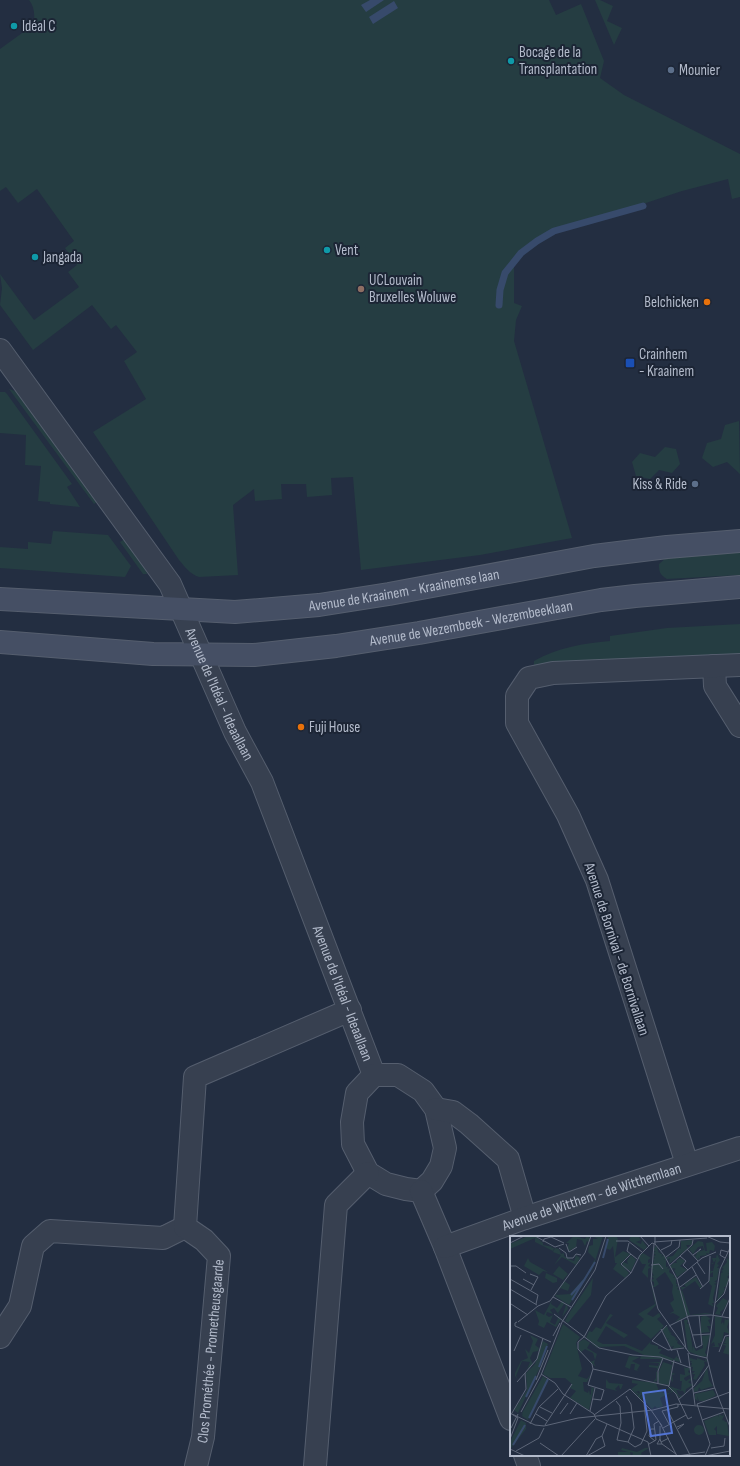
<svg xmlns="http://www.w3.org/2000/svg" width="740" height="1466" viewBox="0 0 740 1466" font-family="'Sofia Sans Condensed',sans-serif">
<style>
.green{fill:#253d42}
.water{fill:#374a6b}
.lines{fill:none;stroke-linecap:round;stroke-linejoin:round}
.stream{stroke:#374a6b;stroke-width:7}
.minor-casing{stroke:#555e6e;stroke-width:24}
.secondary-casing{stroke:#555e6e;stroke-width:24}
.minor{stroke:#374050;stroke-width:22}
.secondary{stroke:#454f64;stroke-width:22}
.culture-dot{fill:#0f9aa8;stroke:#1c2535;stroke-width:1.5}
.service-dot{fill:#5c6f8a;stroke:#1c2535;stroke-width:1.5}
.education-dot{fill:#8d6e63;stroke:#1c2535;stroke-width:1.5}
.food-dot{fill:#e8710a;stroke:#1c2535;stroke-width:1.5}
.transit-dot{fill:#1a4fb4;stroke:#1c2535;stroke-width:1.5}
.labels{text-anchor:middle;stroke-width:4;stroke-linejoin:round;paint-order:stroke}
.poi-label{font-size:15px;fill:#b3bbcb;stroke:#1c2535;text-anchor:start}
.street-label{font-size:15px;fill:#b3bbcb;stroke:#1c2535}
.inset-river{fill:none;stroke:#374a6b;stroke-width:2}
.inset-road{fill:none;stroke:#5d6678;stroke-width:1}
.view{fill:#5274d3;fill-opacity:0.15;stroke:#5274d3;stroke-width:2}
.inset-edge{fill:none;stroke:#b3bbcb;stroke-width:2}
</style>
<rect width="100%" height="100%" fill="#232e41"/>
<path class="green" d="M29,0h520l7,15 25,-11 23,57 -4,17 24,17 116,59v43l-8,2 -4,-20 -46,12 -66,22 -67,18 -21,13 -14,16v43l8,3 -6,14 -2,21 58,197 -92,17 -119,15 -8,-93 -22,1 1,17 -25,2 -1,-13h-25l1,15 -27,2 -1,-12 -21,16 5,70 -39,2c-9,-3 -14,-10 -20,-17l-86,-128 53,-33 -22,-38 13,-9 -21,-27 -5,4 -19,-24 -59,45 -33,-45 2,-17 -2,-14 34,46 45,-33 -11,-15 9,-7 -12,-17 9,-7 -37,-52 -19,14 -12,-16 -6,4v-142l29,-21 -2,-4 7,-5c1,-7 -1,-14 -5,-19z
M595,0h5l13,6 -6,15 15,7 -8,17z
M9,389l9,3 80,109 -4,3z
M0,392h5l2,2 65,90 -5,3 13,20 -30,-3v-2l-12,-1 3,-35 -16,-1 1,-30 -26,-2z
M739,421l1,53 -13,-12 -14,5 -11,-9 5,-15 14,-4 4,-14z
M665,447l11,2 4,15 -8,9 -13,-3 -9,9 -14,-3 -4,-14 8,-9 15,4z
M53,531l55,4 23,31 -6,11 -125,-9v-21l28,2v-7l23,2z
M125,539l20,27 2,8h-4l-23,-32z
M740,552v23l-73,4c-7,-4 -8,-7 -8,-15l7,-6z
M740,624v33l-206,8v-4c22,-13 50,-18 76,-20v-5l57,-8z"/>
<path class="water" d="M370,0h14l-18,12 -5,-7z
M394,1l4,7 -25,16 -4,-7z"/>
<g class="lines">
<path class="stream" d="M499,305l1,-15 5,-17 16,-20 16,-12 17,-10 89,-25"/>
<g class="minor-casing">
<g id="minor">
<path id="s1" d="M0,350l170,234 65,148 27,50 112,293"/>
<path d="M714,666l1,20 25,40"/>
<path d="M374,1075h24l25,16 13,18 9,39 -4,18 -9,15 -11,10 -15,-2 -20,-5 -18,-11 -15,-29 -1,-22 5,-29z"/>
<path d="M436,1109l17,3 16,12 39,35 17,59"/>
<path d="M687,1164l-90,-284 -29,-65 -51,-92v-27l12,-18 24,-5 187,-8"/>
<path d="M421,1191l24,56 66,172"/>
<path id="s2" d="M445,1247l80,-29 215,-70"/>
<path d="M0,1337l20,-31 13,-60 17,-15 113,7 22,-11"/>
<path d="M525,1455l4,11"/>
<path id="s3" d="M196,1466l7,-29 16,-181 -15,-16 -19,-13 10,-150 155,-67"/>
<path d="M315,1466l21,-261 32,-32"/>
</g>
</g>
<g class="secondary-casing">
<g id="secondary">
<path id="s4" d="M0,599l235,13 84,-7 70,-11 205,-38 73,-9 73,-6"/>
<path id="s5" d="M0,642l153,12 101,1 82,-9 83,-13 182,-33 34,-4 105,-9"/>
</g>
</g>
<use href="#minor" class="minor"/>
<use href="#secondary" class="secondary"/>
</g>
<g class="culture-dot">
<circle cx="14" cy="26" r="4"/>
<circle cx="511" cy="61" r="4"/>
<circle cx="327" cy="250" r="4"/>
<circle cx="35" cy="257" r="4"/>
</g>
<g class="service-dot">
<circle cx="671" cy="70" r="4"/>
<circle cx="695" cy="484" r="4"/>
</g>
<circle class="education-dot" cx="361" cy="289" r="4"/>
<g class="food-dot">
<circle cx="707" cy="302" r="4"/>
<circle cx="301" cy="727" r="4"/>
</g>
<rect class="transit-dot" x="625" y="358" width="10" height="10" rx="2"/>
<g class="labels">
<g class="poi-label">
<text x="22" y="31">Idéal C</text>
<text x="519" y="57">Bocage de la<tspan x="519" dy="17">Transplantation</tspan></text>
<text x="679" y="75">Mounier</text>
<text x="335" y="255">Vent</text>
<text x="43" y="262">Jangada</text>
<text x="369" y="285">UCLouvain<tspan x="369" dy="17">Bruxelles Woluwe</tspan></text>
<text x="699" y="307" text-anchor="end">Belchicken</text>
<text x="639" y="359">Crainhem<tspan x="639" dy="17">- Kraainem</tspan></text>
<text x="687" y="489" text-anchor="end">Kiss &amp; Ride</text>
<text x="309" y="732">Fuji House</text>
</g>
<g class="street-label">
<text dy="5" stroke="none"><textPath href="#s4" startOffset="406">Avenue de Kraainem - Kraainemse laan</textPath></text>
<text dy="5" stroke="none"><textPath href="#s5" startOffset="474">Avenue de Wezembeek - Wezembeeklaan</textPath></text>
<text dy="5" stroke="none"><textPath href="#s1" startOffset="410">Avenue de l'Idéal - Ideaallaan</textPath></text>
<text transform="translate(617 949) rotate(72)" y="5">Avenue de Bornival - de Bornivallaan</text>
<text dy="5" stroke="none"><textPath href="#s1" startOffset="734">Avenue de l'Idéal - Ideaallaan</textPath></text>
<text dy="5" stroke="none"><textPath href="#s2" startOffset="155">Avenue de Witthem - de Witthemlaan</textPath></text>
<text dy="5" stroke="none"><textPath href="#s3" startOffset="116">Clos Prométhée - Prometheusgaarde</textPath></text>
</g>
</g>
<g transform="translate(510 1236)">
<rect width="220" height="220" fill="#232e41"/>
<path d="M18,0h7l8,7v2l10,2 -2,1h3l-1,3 -18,-9v-4l-25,11v-5zM64,0l11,3 2,-3 3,2 -1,4 -2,-1 -2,5 -3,-6 -5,-1 -1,8 -7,4 -2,-3 2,-5h-3zM82,0h11l-10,32 -24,37 -14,-9 9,-15 6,4 -2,6 -8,-3 -4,7 14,-1 16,-18 9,-17 -7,-7 1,-6 4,-1v-6h5zM98,0h8l2,3 -3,18 8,-6 7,3 -10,10 9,9 -4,5 -12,-9 4,-6h-2l-2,-17 -3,4 -4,-2zM128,0l3,4 -5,2 5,2 1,-4 5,7 -3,3 -15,-10 2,-4zM180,4l3,1 -2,4h-5l2,3 -19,16 1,-6 -3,2v-3l6,-1 6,-8 2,1v-8zM188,5l5,1 2,9h2l-1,-8 6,-1 3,4 -1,5 -4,-1 -1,4 -3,-1 1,2 -7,1v3l-2,-2 1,3 -2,-1 -3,-4 2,1 1,-4 7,-2 -1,-4 -5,1 -5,7 -4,-5zM146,9l3,8 2,-1 -1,2h3l-2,3 3,-2 2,3 -3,2 3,-1v8l3,-1 -2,3 3,-1 -1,4 6,4 -2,2 3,-1v7h2l-2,2 3,1 -2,2 5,2 -1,-4h5l-2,-3 12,-7 6,10 -2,1 -5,-7 -13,9 8,25 15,-2 8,1 -24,1 -14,7 5,-5 -7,-4 -4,1 5,-3 -4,-8 4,-3 -2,-8 1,-7 -8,-13 -9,7 3,5 -4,3h-3l6,21 -4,-11 -2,-12 2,1v-4l-3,-2 3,-1 -3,-4 3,1 -3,-6 3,-1h-3l1,-4h3l-3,-1 2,-2 -1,-3 2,1 -2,-1 2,-1 -2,-2 3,-1 -3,-2 3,-2h-3zM45,12l4,1 2,5 3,-1v3l7,4 3,1 2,-6 4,3 -4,7 -14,-8 -8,8 7,-10 -8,-3zM133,17l8,5 -3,2v3l3,-1 -3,4 3,1 -3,2v9l-6,-6 4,-8h-4l-4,-7zM207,18l3,6 -3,4 2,1 -2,3h2l-2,12h-2l2,1h-3l3,2 -3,1 2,1 -3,13 1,5h-2l2,4 -6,-3 4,-18 -3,-3 1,-6h3v-5l-3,2 1,-9v6h2l3,-12 -3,5 -2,-1h3l-2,-5h4zM218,18l2,2v16l-2,2h2l-3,3 2,2 -3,8h-2l1,3 -8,13 4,-30h2l-2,-1h2l-2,-1 3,-2 -2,-1 5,-6 -1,-3 2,1 -2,-2 3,1zM121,19l5,5 -5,11 -9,-4 1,-5 5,2 -1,-3zM18,22l2,4 18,10 -5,-1 -4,4 -15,-9zM170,22l5,3 -5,5 7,4 -10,7 -3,-7 2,-1 -3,-1 -1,2 -2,-4 4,-3 1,2 -1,-2h3l-1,-2zM49,30l9,8 -5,6 -10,-6zM36,37l11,5v4l-4,1 -8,-5zM83,42l-2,17 -23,28 -3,-2 5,-9zM140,42l6,27 -9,9 6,3 6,-4 2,3 -4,3 7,7 -13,13 -15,-12 8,-8 -6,-5 17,-10zM213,62l5,3 -4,8 -2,-1 2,1 -4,3 1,3 -6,-1 3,-6 -2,-2zM42,64l-1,4 6,4 5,-7 5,4 1,4 -6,8 4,-12 -2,-1 -6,9 1,1v1l-5,-7 -4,2 3,4 -6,-2 -1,3 3,2 4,-2 -3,7 5,3 3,-7 -4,-3 7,4 -5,8 -9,-5 -7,14 4,-8 -6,-3 1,-4 -4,-11 9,5zM100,78l3,1 -7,8 22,12 -4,3 -18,-12 -9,15 6,3h23l16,7 9,-10 -1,3 8,2 -1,2 1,-2v3h4l-3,4 15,6 4,-4 -1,3h2l1,4 -8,-2 1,2 -3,15 2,-4 4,1 -4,1 1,7 -3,-3 -1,6 -6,-1 -1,1 6,2 -8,-2 -3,-9v5l-4,1 3,-4v-6l-5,-1 6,1v-4l-8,-1v-2l9,1 1,-3 -13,-1h14l1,-3h-21l1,-3 22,2 -6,13v5l6,-14 9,3v-4l-8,-2 -1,3 1,-4 6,1 -26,-4 -20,-9 -26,1 -12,-9 3,-7 3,1 4,-5 5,2zM195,79l6,4 -3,1 3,6h-4l3,6 -9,1v-16zM205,80l7,1 -1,7 2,-2 1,3 1,-7 1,2 4,-1 -3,8 3,7 -6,-2 -2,10h-2l1,2 -3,-1 1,4h-8l4,-1 -1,-4 -3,2 4,-9zM174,84h4l-1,4h2l4,27v-5l3,5 7,-3 -1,-12 8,-1 -5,18 3,3 -6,1 -14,-6zM53,88l17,13 -4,6 6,26 -4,7 9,3 4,-5 -4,8h-4l1,9 4,2 1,-3 1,5 1,-1v-5l1,-1 -3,-2 5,2 -5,22 -19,-12 6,-7 -6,-3 2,-4 -7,-6h-15l-7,-4zM157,90l2,5 2,-1 -2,2 3,1 -2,1 6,4 -1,2 2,-1 -1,2 2,-1 -1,3 6,4 -11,2 2,-3 -3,1 -4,-7 2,-2 -2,1 -5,-10zM20,99l8,4 -3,6 4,3 -1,3 -5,1 -3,6 3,6 -6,6 3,-8 -8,-1 -6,15 2,3 -3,-3v-3l6,-12 7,-3 -3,-9 4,4 4,-12zM216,101h4v18l-7,-2 3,-7 -4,-2h5l-4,-2h2zM74,103l13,8v5v-4l-7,-5 -3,5 10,6 -3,9 2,4 -6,-5 5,-2 -2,-7 -8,-4 -5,4 -1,-3v-8zM33,105l5,3 -6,19 -24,50 -4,-3 13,-20 -1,-17 9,-9zM179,119l1,3 7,2v-2l8,3 1,-3 2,7 -1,-4 -3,1 1,3 -9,15 -3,-1 2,-5h-3l3,-3h-3l1,-4h-2l1,-4h-2l2,-2h-2zM119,120l11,1 -8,4 8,4 -3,5 2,1 -5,-1 1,-6h-4l-1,5 -5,-2zM174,129l1,3h5l-2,4 3,2 -7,4v1l2,2 5,-3 1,2 -4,2 5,3 -7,4 -1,5 -2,-3 -7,-1 3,6 3,-1 -2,3 -11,-12 12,4 1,-9h-2v-7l5,1zM197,130l2,14 4,6 -12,4 -2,-3 -1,4 -4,1v-4l8,-7zM33,140l5,4 -20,40 -6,-4 1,-3 -2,2zM96,143l3,4 14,1 -1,3 -1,2h-1l-1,-4 -4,4 2,2 -11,-3zM122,144l24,3 3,8 7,3 5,-2v-2h-4l2,-3 5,4 -14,7 3,8 -6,2 -2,-2 -3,3 -11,-12 3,-4 -4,3 2,4 -5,-4 3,-3 -1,-2 -4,1 4,1 -2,2 -6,-6 7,-5 -6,-1zM203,154l3,5 -3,2 -9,4h-5l-2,-5 1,5 -3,-2v-5zM213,177l1,3 -2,4 4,1 -2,1h3l2,14 -12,-2v-8l-3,3 2,2v6v-2h-7l-5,-14 14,-6 1,2v-3l4,2zM11,184l5,3v6l-15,19 -1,-6zM184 194a5 5 0 1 1 10 0a5 5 0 1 1-10 0ZM112,212l15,4 8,-4h4l-8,5 1,3h-10l1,-3 -3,-1 1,4h-13v-4h10l-7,-2z" fill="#253d42"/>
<path class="inset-river" d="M93,22l5,-19M61,59l14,-16M62,64l23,-38M29,131l8,-21M16,161l10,-21M19,182l19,-39M3,209l12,-20"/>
<path class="inset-road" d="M25,0l20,11 9,-3M130,0l9,10M196,0l14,6 10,1M106,5h12l14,11M33,6l1,-3 7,-2 13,6M144,6l53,-4M0,7l14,-7M119,7l-2,8 10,8M56,8l3,8 8,-5M144,8l-3,37 7,28 32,45 17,4M145,8l9,11 13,24 19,69M49,12l7,5 1,5h6l3,-4 5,1M220,12l-10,21 -13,89 7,28 16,41M177,13l11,12M151,14l10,-5 1,-5M121,18l-10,10 10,9M183,19l8,-6 -2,1M170,20l6,5 -3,4 5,5M156,21l13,-10 1,-7M215,22l-5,-3 1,-5 7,2M187,26l8,12M141,29l8,-1 4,5M0,30h6l10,7M159,30l23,-21 1,-5M182,31l11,20M20,38l8,3 -7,13M0,43l28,16 -2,9M13,43l11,6M167,43l25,-21 14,-6M170,51l16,-12M0,53l27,16M190,53l9,-8 1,-25M43,61l18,10M205,67l9,-9 6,-18M1,68l17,11M44,78l45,34 34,7 27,2 31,11M212,80l8,-18M171,84l5,29M7,86l-2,1v3l36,16M8,86l20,-16 12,-5 35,-48 6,-17M157,89l-15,16 16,9 16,-2M159,90l20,-10 22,-1 19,3M151,93l11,22M182,99l19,-1M43,100l7,-13M74,101l22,-41 25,-23 9,-18 12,-12 3,1v-8M74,101l-6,5v7l14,15 1,5 76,17M186,112l6,-3 -3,-30M167,114l4,13M4,115l7,-16M209,116l6,-16 5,-1M178,117l7,52M31,138l14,9 8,11 31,20 2,5M26,144l12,-30M7,146l8,-9M148,147v-12l5,-13M158,150l8,8 12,25 4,-2M159,150l5,-26M184,157l21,-5M116,160l5,8 3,24 -6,14M83,163l8,1 3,-10 -16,-5 5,-16M168,164l16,-14 15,-21M106,165l4,5 1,17 -4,17 11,2 7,5 6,-3 6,-13 -3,-28M30,171l12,6M157,173l23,46M80,175l5,-23M11,176l20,-37 21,-53 33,-52 11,-34M0,177l25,12 9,1 34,-8 75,-8 23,-6 54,5M0,177l8,5 -8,21M2,177l14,-24 -1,-16 12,-14 6,-21M26,178l11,7M50,178l8,-11M60,178l7,-11M84,179l36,-26 21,21 9,13M86,183l52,23 3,14M192,184l22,-8M20,188l9,-17 19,-18M159,188l-7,-13 16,-4v-3M35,189l27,-41M150,190v13M152,190l-2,-3 17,33M167,191l7,-3 -6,5M1,192l7,-14M153,192l23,-13M145,205l-6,-5 2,-7h4M151,206l-1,-3 -3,5h5l-1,-2 8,-4M30,207l19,13M139,208l7,-4 -2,-16 5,-3M152,208l14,10M200,208l-13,-40 33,-12M201,212l13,-2 1,-8M0,213l15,7M6,215l23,-13 5,-10M51,220l34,-37M76,220l10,-17 6,-3 5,-12M77,220l18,-10 -3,-10M167,220l28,-4M195,220l5,-12M195,220l25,-5"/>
<path class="view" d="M155,154l7,43 -21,3 -8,-43z"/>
<rect width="220" height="220" class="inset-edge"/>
</g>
</svg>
